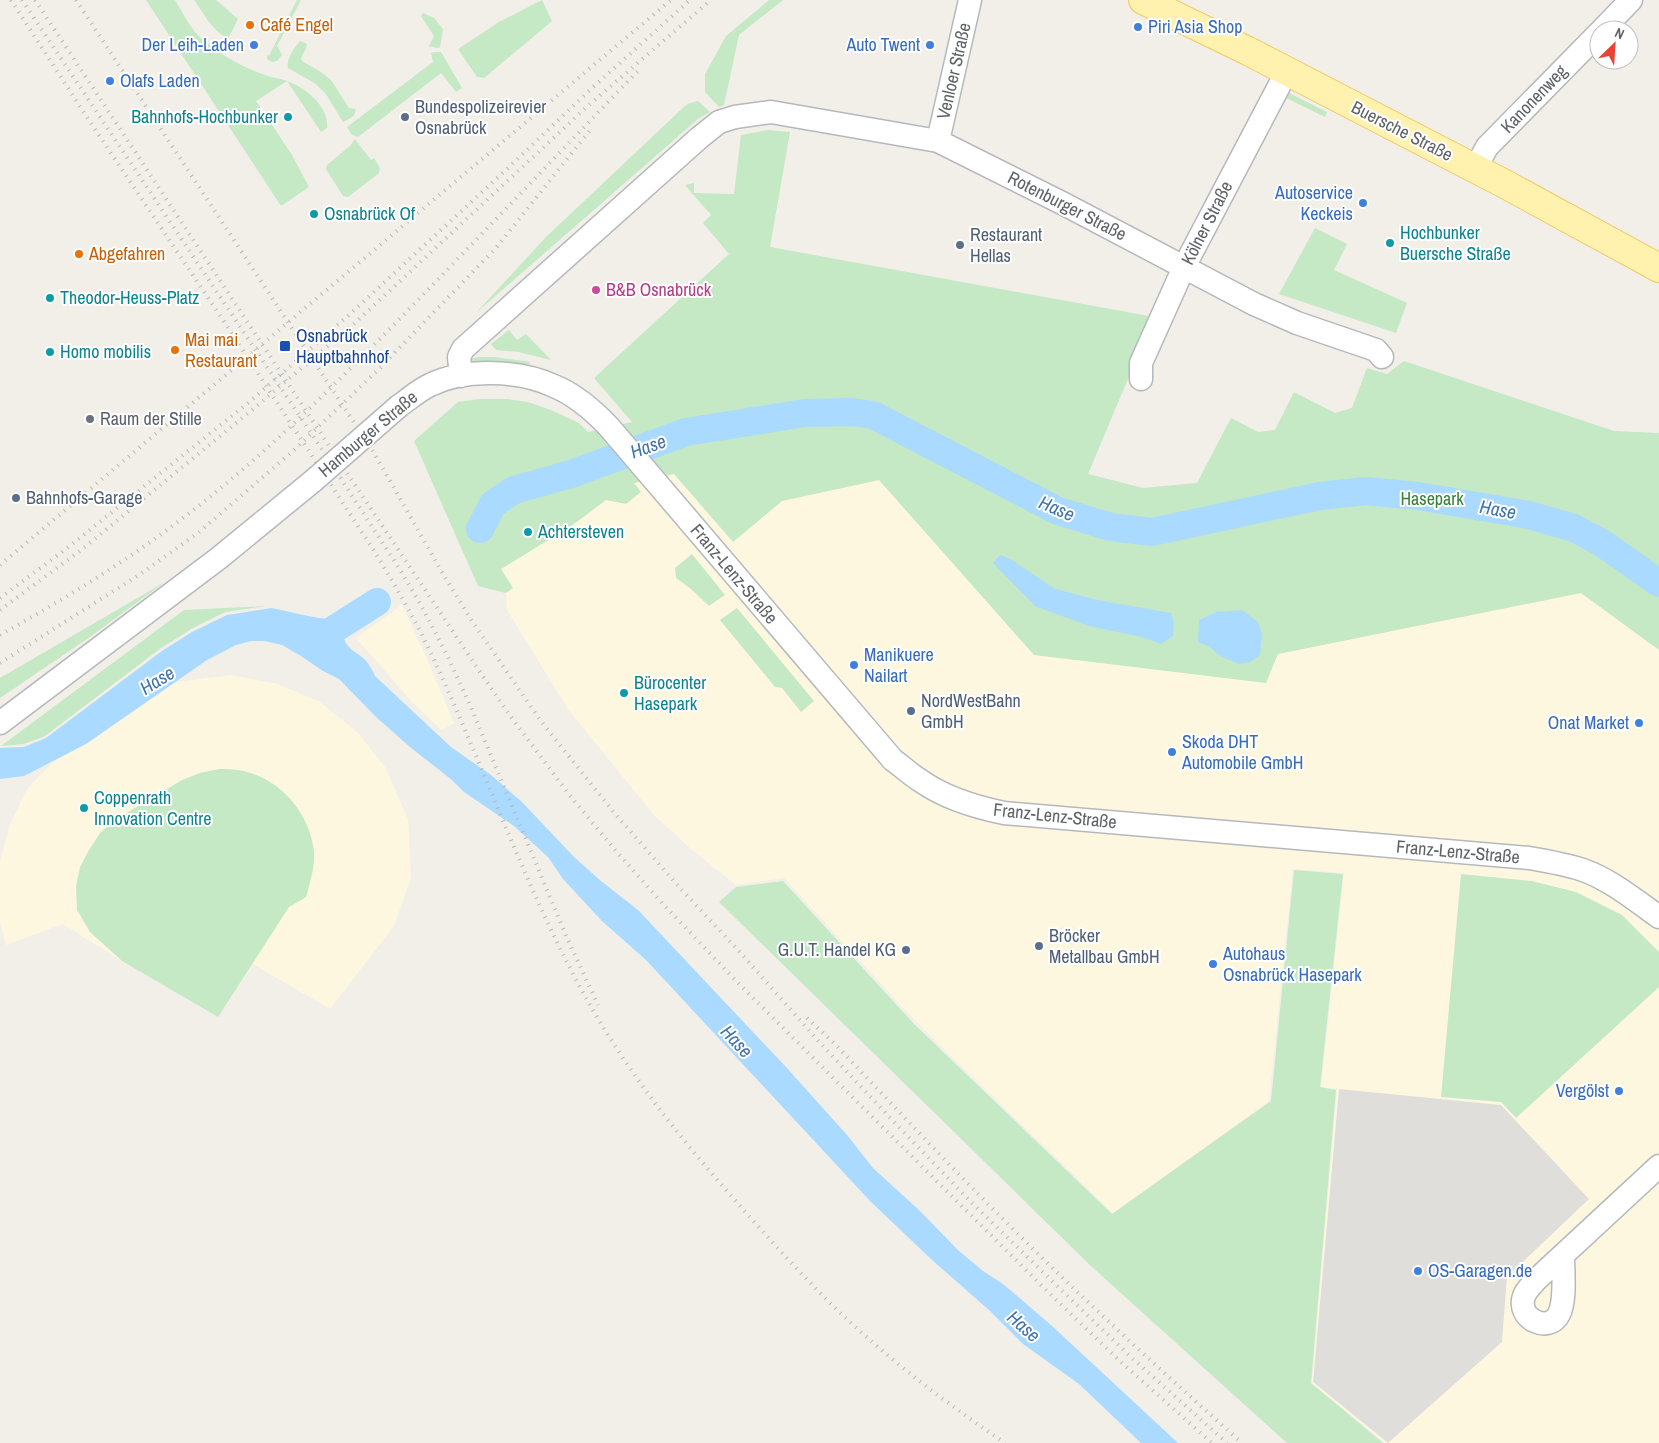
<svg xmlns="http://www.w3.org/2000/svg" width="1659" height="1443" viewBox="0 0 1659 1443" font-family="'Archivo Narrow',sans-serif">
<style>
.commercial{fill:#fef7e0}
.industrial{fill:#e0deda}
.green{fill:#c5e8c5}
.water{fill:#aadaff}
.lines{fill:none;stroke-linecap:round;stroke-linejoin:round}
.river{stroke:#aadaff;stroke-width:28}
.minor-casing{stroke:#b5b8bc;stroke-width:25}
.major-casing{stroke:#f2c960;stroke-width:30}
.minor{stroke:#fff;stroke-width:22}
.major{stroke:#fff2af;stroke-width:28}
.rail{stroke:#b6b7b8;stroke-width:4;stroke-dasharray:1 6;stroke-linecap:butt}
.minor-bridge-casing{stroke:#b5b8bc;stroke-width:25;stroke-linecap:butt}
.minor-bridge{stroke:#fff;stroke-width:22}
.food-dot{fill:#e8710a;stroke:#fff;stroke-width:2}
.shop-dot{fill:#3f7fe0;stroke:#fff;stroke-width:2}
.culture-dot{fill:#0f9aa8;stroke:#fff;stroke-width:2}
.service-dot{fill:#5c6f8a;stroke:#fff;stroke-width:2}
.hotel-dot{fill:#d1479c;stroke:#fff;stroke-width:2}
.transit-dot{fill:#1a4fb4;stroke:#fff;stroke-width:2}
.worship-dot{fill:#6b7280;stroke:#fff;stroke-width:2}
.labels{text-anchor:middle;stroke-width:4;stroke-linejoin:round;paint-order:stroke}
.food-label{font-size:18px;fill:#c56008;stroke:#fff;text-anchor:start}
.shop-label{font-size:18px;fill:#366cbe;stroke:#fff;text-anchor:start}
.street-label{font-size:18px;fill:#5f6368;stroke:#fff}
.service-label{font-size:18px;fill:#4e5e75;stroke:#fff;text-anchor:start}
.culture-label{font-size:18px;fill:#0d838f;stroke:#fff;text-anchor:start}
.hotel-label{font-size:18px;fill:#b23c85;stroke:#fff;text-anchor:start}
.transit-label{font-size:18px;fill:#164399;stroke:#fff;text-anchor:start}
.worship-label{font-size:18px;fill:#5b616d;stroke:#fff;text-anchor:start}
.park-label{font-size:18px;fill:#348238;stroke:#fff}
.water-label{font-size:19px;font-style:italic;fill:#4174aa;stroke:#fff}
</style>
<rect width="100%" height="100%" fill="#f1efe8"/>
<path class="commercial" d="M674,474l59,68 49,-41 98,-21 154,175 244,-1 303,-61 78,57v793h-274l-73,-60 25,-294 -16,-2 23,-214 -51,-4 -24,232 -156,112 -197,-191 -132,-144 -48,7 -45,-36 -37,-34 -86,-106 -61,-99 -1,-17 7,-5 -12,-19 73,-45 32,-24 27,-17z
M402,605l26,56 26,62 -12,7 -28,-26 -58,-66z
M231,675l47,9 42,18 37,30 28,35 23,52 3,59 -17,48 -64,83 -77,-45 -35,53 -96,-56 -59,-37 -57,21 -6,-24v-60l10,-37 17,-35 27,-28 32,-17 90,-62z"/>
<path class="industrial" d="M1339,1089l162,16 88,94 -82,78 -5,65 -114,101 -75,-61z"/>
<path class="green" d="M146,0h29c7,11 16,30 26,38 18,16 41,29 64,37 7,3 15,3 22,6 19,7 42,25 40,47l-6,4 -34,-51 -31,20 36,54 17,32 -28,19z
M194,0h22l22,19 -10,20c-16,-9 -24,-25 -34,-39z
M297,0h4l-24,46 5,9 -5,6 -5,1 -5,-3v-4l2,1z
M542,0l10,21 -68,57 -7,-1 -19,-28 41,-27z
M769,0h14l-44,35 -15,70 -5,2 -14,-15v-18l21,-38z
M423,13l11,5 9,11 -3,18 -2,1 -9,-2 5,-10 -13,-20z
M300,41l7,3 -1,4 -5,10 1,3 19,11 10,8 18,28 7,1 -2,7 -11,6 -17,-28 -10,-10 -28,-16c-2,-9 6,-20 12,-27z
M434,52h7l21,36 -6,4 -15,-19 -83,64 -6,-2 -5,-8 86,-65 -2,-9z
M1287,92l40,20 -2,5 -41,-20z
M698,101l12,11 -12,7 -222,194 70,-76 141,-133z
M768,130l22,2 -20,115 384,70 -66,157 55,14 54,-5 34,-65 27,14 17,-2 19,-38 41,21 17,-5 15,-40 20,6 17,-13 210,70 45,2v217l-78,-57 -303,61 -12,29 -232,-28 -155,-175 -97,21 -49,41 -59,-68 -40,9 7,9 -15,12 -20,-4 -32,24 -73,45 12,19 -7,5 -28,-7 -64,-145 44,-39 22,-3h27l21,3 23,8 28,13 9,9 44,-10 -38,-44 135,-124 -26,-31 8,-8 -26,-30 9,-2v10l40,1 7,-59z
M355,139l16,21 3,-2 6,10 -1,5 -31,24 -5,-1 -17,-27 1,-4 23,-19z
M1315,228l32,16 -13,26 73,33 -11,30 -117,-39z
M509,330l8,10 9,-6 25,26 -32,-8 -23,-2 -5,-6z
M479,357h16l35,5 -1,4c-20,-5 -39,-5 -60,-2v-5z
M692,554l33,41 -16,11 -18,-17 -15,-11 -1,-10z
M165,582l-78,57 -87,59v-20z
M267,606l-42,6 -32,16 -32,20 -116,88 -21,8 -23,2 183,-136z
M737,608l77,93 -13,11 -19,-24 -7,-1 -55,-67z
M219,769c6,0 13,0 19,1 40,6 72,42 76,82 1,15 -4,30 -8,45l-17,10 -71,110 -96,-56 -32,-29 -13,-22 -1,-24 4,-19 9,-17 11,-17 15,-13 67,-40 18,-7z
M1294,870l49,4 -23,213 16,3 -25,293 72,60h-96l-195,-176 -373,-365 17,-15 47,-6 131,143 198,190 159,-113z
M1461,874l71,7 44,11 46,23 37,37v35l-143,131 -15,-16 -60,-5z"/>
<path class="water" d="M1000,555l12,5 43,29 47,12 69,12 3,9 -1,14 -12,8 -19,-7 -53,-11 -54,-20 -42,-43z
M271,608c20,3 54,15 73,10l4,2c1,8 -6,12 -4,19 3,11 17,15 23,23 3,4 6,9 8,14l76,71 40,28 31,27 52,55 27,24 37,29 148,157 61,68 26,33 46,42 39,40 25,21 20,13 48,41 127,118h-37l-62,-59 -56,-40 -33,-33 -59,-52 -60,-57 -225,-242 -44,-39 -39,-42 -15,-22 -34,-31 -50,-34 -12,-12 -42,-33 -34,-30 -37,-38 -16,-8 -22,-15 -19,-11 -18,-4h-13l-15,4 -29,15 -121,84 -62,32 -24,3v-31l24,-1 22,-9 116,-87 30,-19 35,-17z
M1242,610l16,12 4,12 -2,21 -10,7 -11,2 -19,-8 -10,-9 -12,-5 1,-22 17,-8z"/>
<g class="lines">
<path class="river" d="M480,529l13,-25 21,-14 57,-16 115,-42 119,-19 47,-1 21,3 185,96 53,16 41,5 168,-36 46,-5 52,5 111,19 45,13 28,15 57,40
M317,640l60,-38"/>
<g class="minor-casing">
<path id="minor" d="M1602,30l29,-30
M938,141l32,-141
M1475,169l12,-22 112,-114
M461,376l-2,-19 4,-8 236,-211 20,-16 16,-5 36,-5 167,29 126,63 190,100 43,19 79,27 6,7
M1141,379v-16l43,-96 103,-196
M399,406c10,-7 20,-16 31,-21 35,-17 90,-15 124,1 22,9 39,24 55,41l284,333c10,7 18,15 28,21 24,17 54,26 83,32l525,45c18,3 36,6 54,12 28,10 52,30 76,47
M0,723l219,-165 94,-77
M1563,1256c0,16 3,44 -4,58 -10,20 -43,5 -35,-18 2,-6 8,-11 12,-16l123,-114"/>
</g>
<g class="major-casing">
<path id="major" d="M1143,0l105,51 255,132 156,85"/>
</g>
<use href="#minor" class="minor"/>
<use href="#major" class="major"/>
<path class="rail" d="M11,0l75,116 135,201 150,229c24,38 46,77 65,118 47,102 84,208 136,308 41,80 96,152 155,219 33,38 67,76 103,112 53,52 113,98 175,140
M22,0l299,448 81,125 21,36 24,46 23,50 97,233 31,67
M35,0l314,476 133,199 29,42 60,80 45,54 46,52 80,84 305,304 76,73 89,79
M76,0l298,453 69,121 29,47 68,99 39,49 37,46 64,73 58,62 84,95 72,77 76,79 85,83 76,73 96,86
M0,565l671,-565
M0,598l66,-49 182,-146 102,-89 158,-146 84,-80 98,-88
M0,610l80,-59 172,-141 103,-87 235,-219 121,-104
M0,635c59,-33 117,-68 171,-108 72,-53 136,-115 199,-178 91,-92 179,-186 269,-279
M0,663l139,-88 59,-42 94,-81 87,-83 117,-121 95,-119
M807,1018l27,25c54,57 107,114 162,169 79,80 162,156 246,231"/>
<g class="minor-bridge-casing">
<path id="minor-bridge" d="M313,481l86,-75"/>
</g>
<use href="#minor-bridge" class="minor-bridge"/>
</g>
<g class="food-dot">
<circle cx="250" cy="25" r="5"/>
<circle cx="79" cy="254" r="5"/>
<circle cx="175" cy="350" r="5"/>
</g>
<g class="shop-dot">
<circle cx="1138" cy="27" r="5"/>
<circle cx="254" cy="45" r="5"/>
<circle cx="930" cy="45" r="5"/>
<circle cx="110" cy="81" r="5"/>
<circle cx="1363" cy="203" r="5"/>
<circle cx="854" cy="665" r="5"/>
<circle cx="1639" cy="723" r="5"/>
<circle cx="1172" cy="752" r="5"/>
<circle cx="1213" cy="964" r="5"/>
<circle cx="1619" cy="1091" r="5"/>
<circle cx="1418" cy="1271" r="5"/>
</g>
<g class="culture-dot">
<circle cx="288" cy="117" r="5"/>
<circle cx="314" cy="214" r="5"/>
<circle cx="1390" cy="243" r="5"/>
<circle cx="50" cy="298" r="5"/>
<circle cx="50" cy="352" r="5"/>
<circle cx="528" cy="532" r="5"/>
<circle cx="624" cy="693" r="5"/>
<circle cx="84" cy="808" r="5"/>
</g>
<g class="service-dot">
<circle cx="405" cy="117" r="5"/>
<circle cx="960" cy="245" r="5"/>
<circle cx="16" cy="498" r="5"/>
<circle cx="911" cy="711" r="5"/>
<circle cx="1039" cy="946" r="5"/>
<circle cx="906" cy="950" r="5"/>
</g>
<circle class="hotel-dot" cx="596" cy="290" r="5"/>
<rect class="transit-dot" x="279" y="340" width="12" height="12" rx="2.5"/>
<circle class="worship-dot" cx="90" cy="419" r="5"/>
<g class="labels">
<g class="food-label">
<text x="260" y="31">Café Engel</text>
<text x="89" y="260">Abgefahren</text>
<text x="185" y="346">Mai mai<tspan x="185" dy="21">Restaurant</tspan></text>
</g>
<g class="shop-label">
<text x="1148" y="33">Piri Asia Shop</text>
<text x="244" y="51" text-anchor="end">Der Leih-Laden</text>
<text x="920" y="51" text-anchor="end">Auto Twent</text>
<text x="120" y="87">Olafs Laden</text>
<text x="1353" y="199" text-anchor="end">Autoservice<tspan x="1353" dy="21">Keckeis</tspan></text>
<text x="864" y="661">Manikuere<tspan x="864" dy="21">Nailart</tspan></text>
<text x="1629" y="729" text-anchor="end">Onat Market</text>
<text x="1182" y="748">Skoda DHT<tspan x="1182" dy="21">Automobile GmbH</tspan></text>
<text x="1223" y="960">Autohaus<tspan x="1223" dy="21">Osnabrück Hasepark</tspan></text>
<text x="1609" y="1097" text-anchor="end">Vergölst</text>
<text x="1428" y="1277">OS-Garagen.de</text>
</g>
<g class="street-label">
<text transform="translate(954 71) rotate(-77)" y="6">Venloer Straße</text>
<text transform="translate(1534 99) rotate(-46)" y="6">Kanonenweg</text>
<text transform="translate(1402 131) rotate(27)" y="6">Buersche Straße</text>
<text transform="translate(1067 206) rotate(27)" y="6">Rotenburger Straße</text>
<text transform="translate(1207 223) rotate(-63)" y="6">Kölner Straße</text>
<text transform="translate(368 434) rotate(-40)" y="6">Hamburger Straße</text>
<text transform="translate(734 574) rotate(50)" y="6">Franz-Lenz-Straße</text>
<text transform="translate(1055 816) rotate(6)" y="6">Franz-Lenz-Straße</text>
<text transform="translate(1458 852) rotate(5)" y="6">Franz-Lenz-Straße</text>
</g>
<g class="service-label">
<text x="415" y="113">Bundespolizeirevier<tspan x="415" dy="21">Osnabrück</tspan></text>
<text x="970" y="241">Restaurant<tspan x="970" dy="21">Hellas</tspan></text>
<text x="26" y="504">Bahnhofs-Garage</text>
<text x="921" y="707">NordWestBahn<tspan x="921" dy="21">GmbH</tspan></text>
<text x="1049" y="942">Bröcker<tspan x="1049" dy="21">Metallbau GmbH</tspan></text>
<text x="896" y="956" text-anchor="end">G.U.T. Handel KG</text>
</g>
<g class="culture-label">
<text x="278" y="123" text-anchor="end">Bahnhofs-Hochbunker</text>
<text x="324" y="220">Osnabrück Of</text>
<text x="1400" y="239">Hochbunker<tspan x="1400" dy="21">Buersche Straße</tspan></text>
<text x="60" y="304">Theodor-Heuss-Platz</text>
<text x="60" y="358">Homo mobilis</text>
<text x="538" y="538">Achtersteven</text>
<text x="634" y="689">Bürocenter<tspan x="634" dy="21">Hasepark</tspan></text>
<text x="94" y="804">Coppenrath<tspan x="94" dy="21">Innovation Centre</tspan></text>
</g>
<g class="hotel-label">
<text x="606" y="296">B&amp;B Osnabrück</text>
</g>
<g class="transit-label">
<text x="296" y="342">Osnabrück<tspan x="296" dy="21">Hauptbahnhof</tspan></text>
</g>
<g class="worship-label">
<text x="100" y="425">Raum der Stille</text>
</g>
<g class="park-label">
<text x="1432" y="505">Hasepark</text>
</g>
<g class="water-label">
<text transform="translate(648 446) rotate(-20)" y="7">Hase</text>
<text transform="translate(1057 508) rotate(23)" y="7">Hase</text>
<text transform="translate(1498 509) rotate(10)" y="7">Hase</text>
<text transform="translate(157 680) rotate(-32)" y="7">Hase</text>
<text transform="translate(737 1041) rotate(47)" y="7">Hase</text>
<text transform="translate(1024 1326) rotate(41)" y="7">Hase</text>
</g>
</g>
<g transform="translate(1614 45) rotate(25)"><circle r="24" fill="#ffffff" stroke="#bfc1c3"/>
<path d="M0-4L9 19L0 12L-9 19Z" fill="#ea4335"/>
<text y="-8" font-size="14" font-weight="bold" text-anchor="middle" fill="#5f6368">N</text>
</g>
</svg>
